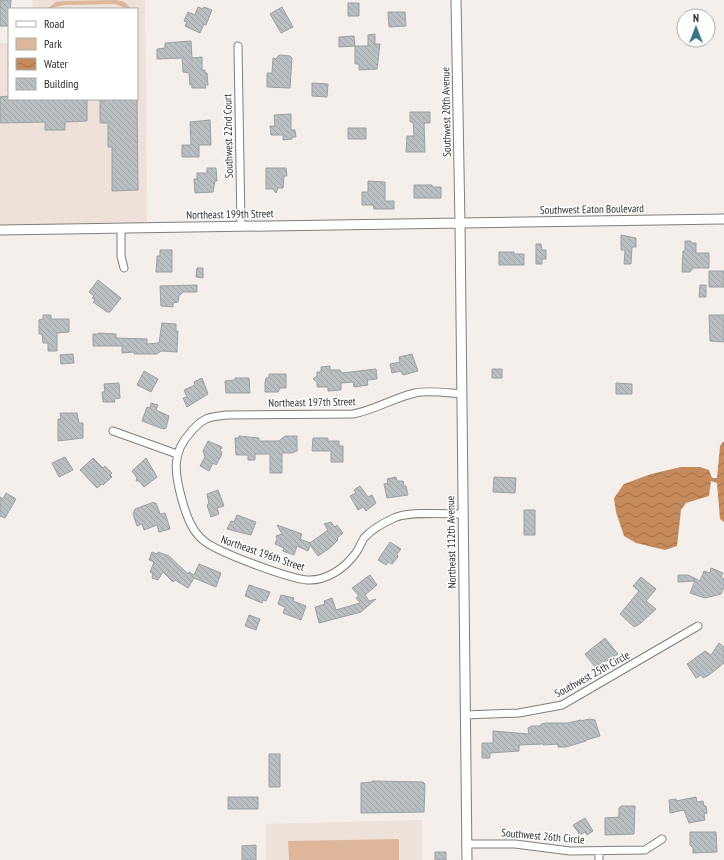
<svg xmlns="http://www.w3.org/2000/svg" width="724" height="860" viewBox="0 0 724 860" font-family="'PT Sans Narrow',sans-serif">
<style>
.built{fill:#ede1d9}
.park{fill:#deb79a}
.water{fill:url(#water-waves)}
.building{fill:url(#building-back-hatch);stroke:#9aa0a2}
.lines{fill:none;stroke-linecap:round;stroke-linejoin:round}
.street-casing{stroke:#827e7b;stroke-width:9}
.secondary-casing{stroke:#827e7b;stroke-width:11}
.street{stroke:#fff;stroke-width:7}
.secondary{stroke:#fff;stroke-width:9}
.labels{text-anchor:middle;stroke-width:3;stroke-linejoin:round;paint-order:stroke}
.street-label{font-size:11px;fill:#2f2e2c;stroke:#fff}
</style>
<defs>
<pattern id="water-waves" width="16" height="10" patternUnits="userSpaceOnUse"><rect width="16" height="10" fill="#c58b5c"/><path d="M0 5q4-4 8 0t8 0" fill="none" stroke="#a0724c"/></pattern>
<pattern id="building-back-hatch" width="6" height="6" patternUnits="userSpaceOnUse"><rect width="6" height="6" fill="#babfc1"/><path d="M-1 5l2 2M0 0l6 6M5-1l2 2" fill="none" stroke="#a0a4a6"/></pattern>
</defs>
<rect width="100%" height="100%" fill="#f4efeb"/>
<path class="built" d="M32,0h113l2,224 -147,2v-183h9v56h128v-90h-104z
M422,820v40h-156v-36z"/>
<path class="park" d="M116,0l8,2 8,7h-4l-13,-5 -51,1 -17,4 9,-7 8,-1z
M399,839v21h-110l-1,-19z"/>
<path class="water" d="M724,441v81l-4,-3 -3,-36 -6,-2 -2,15 -23,7 -5,7 -4,36 -12,4 -29,-7 -12,-7 -8,-24 -2,-14 10,-14 27,-10 30,-7h19l9,3 3,8h5l3,-32z"/>
<path class="building" d="M0,0h11l-2,26h-9z
M348,3h11v13h-11z
M198,7l5,2 1,-2 8,3 -6,15 -2,-1 -4,9 -15,-7 2,-4 -3,-1 4,-9 7,3z
M282,7l11,20 -12,6 -11,-19z
M388,12h17l1,14 -17,1z
M375,34v10h5l-3,25 -18,1v-6h-4v-18h13v-11z
M354,36l1,10 -16,1v-10z
M191,41l1,17 10,-1v13h3v3h2l1,12h-3l1,3h-14v-3h-2l-1,-12 -6,-1 -1,-14 -25,1v-10l8,-1v-5z
M279,55l11,1 2,2 -2,30 -23,-1v-14h5l1,-15 3,1z
M312,83l16,1 -1,13 -15,-1z
M9,96v3h78v22l-22,1v8h-20v-8l-45,1v-26z
M105,99h32l1,91 -26,1v-44h-4v-24h-8v-22h5z
M410,112h20v11h-6l1,29h-19l1,-16h7l-1,-14h-3z
M291,114v16h4l1,7h-4v2l-9,1v-5h-12l-1,-9h5l-1,-11z
M210,120l1,25h-12v12h-17v-12h9l-1,-23z
M348,128h18v11h-18z
M207,168h9l1,13h-2l-2,11 -18,1 -1,-14h3v-6h10z
M266,168h20l1,8h-3l-1,12h-5l-2,5 -3,-4h-7z
M368,181l17,1v19h9v8h-20l-1,-4h-11v-13h6z
M414,185h18v2h9v11h-27z
M621,235l15,3v9h-4l-1,17h-7l1,-14h-4z
M685,241h6v2h5v10h13v15h-16l-3,4h-8l1,-21h2z
M536,244h5l1,6h4v9h-4v5h-6z
M160,250h12v22h-16l1,-12v-4h3z
M499,252h15v2h10v11h-25z
M197,268h6v10l-7,-1z
M709,271h15v16h-15z
M98,280l23,18 -11,14h-3l-14,-10 2,-2 -3,-2 2,-2 -5,-4z
M197,285v7h-14l-4,4 -1,6 -5,1v4l-12,-1 -1,-20z
M700,285h6v12h-7z
M43,315h8v4h18v13l-12,1v18h-9v-8h-5l-1,-9h-3v-14l4,-1z
M709,315h15v27l-14,-1z
M162,323l14,1v7h2l-1,21 -16,-1 -4,3h-23v-2l-12,1v-7h-29v-12h5v-1l18,1v4l31,1v5l12,-1z
M73,354l1,9 -13,1 -1,-9z
M412,354l6,17 -15,4 -2,-4 -9,2 -2,-9 10,-2 -1,-5z
M330,366v4h10l2,3 34,-4 1,10 -10,1 1,5 -14,2 -1,-5 -12,1v7l-13,1v-4h-11v-5l-4,-3 4,-3v-4h4v-5z
M492,369h10v9h-10z
M144,371l14,8 -7,13 -14,-7z
M269,374h17v14h-6l-2,4h-13v-9l1,-5h3z
M202,378l6,16 -21,13 -4,-9 4,-1 -3,-7 11,-5 -1,-3z
M235,378h14l1,15h-24l-1,-12 10,-1z
M119,383l1,15 -6,1 1,3h-12l-1,-10h3l-1,-8z
M616,383l16,1v10h-16z
M151,403l7,2 -2,5 13,6 -3,12 -3,1 -21,-8 5,-14 3,1z
M60,413h17l2,10h4v15l-25,3v-22h3z
M239,436l20,2v3h20l6,-5h12v15l-5,2h-10v20h-12v-19h-15v6h-7v-5h-12l-1,-17h4z
M313,438h15v3h11v5h4v16h-12v-11h-19z
M208,441l14,6 -2,4 2,1 -1,4 -5,9 -3,-2 -4,8 -9,-5 5,-9 -2,-6z
M65,457l8,13 -14,7 -7,-14z
M93,458l10,10 2,-2 7,7 -2,2 2,2 -9,8 -1,-1 -5,4 -17,-18z
M146,458l11,19 -13,10 -5,-6h-3l1,-3 -5,-7z
M396,477l1,4h6l1,5h2l2,9 -21,3 -3,-14 4,-1 -1,-4z
M494,477l22,1 -1,15 -22,-1z
M360,486l8,11 4,-2 4,8 -10,8 -3,-4 -5,3 -8,-14 6,-3 -2,-3z
M218,490l6,16 -7,2 2,6 -8,3 -4,-12 2,-1 -2,-10z
M6,493l10,6 -11,19 -5,-2v-19l3,2z
M154,502v2l2,-1 4,11 5,-1 5,16 -11,3 -2,-7 -13,5 -2,-6 -5,2 -4,-12 2,-5z
M524,510h11v25h-11z
M237,515l19,7 -5,13 -24,-6 4,-8 3,1z
M331,522l4,5 2,-2 6,8 -6,5 1,2 -8,8 -12,8 -8,-11 -2,6 -11,-5 -3,9 -11,-4 1,-3 -9,-4 2,-5 -1,-3 6,-2 -5,-9 25,9 -2,5 10,4 18,-13 -4,-6z
M390,542l11,7 -4,5 1,3 -6,7 -4,-2 -2,3 -8,-5z
M152,552l5,2 1,-2 11,4 19,18 1,-2 5,3 5,-11 22,9 -5,14 -22,-9 -6,10 -13,-8 -2,2 -10,-10 -5,8 -6,-2 1,-4 -3,-2 4,-10 -5,-2z
M711,568l12,5 -2,4 3,2v8l-3,7 -16,4 -15,-5 5,-12 -17,1v-7h10l12,6 4,-10 6,2z
M370,575l7,10 -12,10 4,6 7,-2 -15,13 -42,11 -4,-16 10,-3 -1,-3 8,-3 4,12 24,-7 -4,-5 3,-2 -7,-8z
M641,577l15,12 -10,12 10,8 -15,14 -7,4 -14,-13 19,-23 -6,-5z
M249,585l21,7 -4,9 -3,-1 -1,3 -17,-7z
M281,595l13,3 -1,3 13,5 -5,14 -18,-7 2,-6 -7,-3z
M249,615l11,4 -4,11 -11,-4z
M605,638l13,16 -10,7 -1,-1 -12,7 -10,-13z
M719,643l5,4v16l-15,12 -6,3 -2,-3 -5,3 -9,-14 18,-13 6,4z
M589,719l6,1 5,16 -14,4v1l-20,6h-8v-3l-15,1v-1l-24,1v6l-29,2v5h-8v-15h11v-12l36,3 -1,-6 3,-2h10v-2l5,-1h22l13,-3v1z
M269,754h11v33h-11z
M372,781l51,1 2,2 -1,28 -63,1v-30l11,-1z
M228,797h30v12h-30z
M696,797l1,5 6,-1 1,5h2l1,7 -3,1 1,6 -16,3 -5,-13 -14,3 -1,-13 7,-1v2z
M621,806h14l-1,28 -29,1v-17l14,-1v-9z
M585,818l8,13 -6,4 -2,-3 -5,3 -7,-10z
M690,832h26l1,20 -24,1v-5l-3,-3z
M256,845v15h-14v-14z
M435,852h11v8h-11z"/>
<g class="lines">
<g class="street-casing">
<path id="street" d="M238,46l3,180
M121,228v28l3,12
M462,394c-15,-1 -33,-4 -47,-1 -22,5 -40,17 -62,21l-126,1c-6,1 -15,1 -21,4 -6,3 -12,9 -16,14 -19,20 -15,42 -8,67 4,14 9,30 21,40 13,12 85,38 104,40 19,1 37,-11 48,-26 4,-5 6,-11 9,-16 8,-9 19,-15 30,-20 15,-7 52,-4 69,-4
M113,431l64,23
M465,715l54,-2 43,-8 136,-79
M466,844h49l55,7 75,-1 17,-11
M599,851v9"/>
</g>
<g class="secondary-casing">
<path id="secondary" d="M456,0l4,224 7,636
M0,230l724,-11"/>
</g>
<use href="#street" class="street"/>
<use href="#secondary" class="secondary"/>
</g>
<g class="labels">
<g class="street-label">
<text transform="translate(446 112) rotate(-91)" y="4">Southwest 20th Avenue</text>
<text transform="translate(228 136) rotate(-91)" y="4">Southwest 22nd Court</text>
<text transform="translate(592 209) rotate(-1)" y="4">Southwest Eaton Boulevard</text>
<text transform="translate(230 214) rotate(-1)" y="4">Northeast 199th Street</text>
<text transform="translate(312 402) rotate(-1)" y="4">Northeast 197th Street</text>
<text transform="translate(451 542) rotate(-91)" y="4">Northeast 112th Avenue</text>
<text transform="translate(263 553) rotate(19)" y="4">Northeast 196th Street</text>
<text transform="translate(592 674) rotate(-29)" y="4">Southwest 25th Circle</text>
<text transform="translate(543 836) rotate(5)" y="4">Southwest 26th Circle</text>
</g>
</g>
<rect x="8" y="8" width="130" height="92" fill="#ffffff" stroke="#acabab"/>
<rect x="16" y="21" width="20" height="6" fill="#ffffff" stroke="#acabab"/>
<text x="44" y="28" font-size="12" fill="#2f2e2c">Road</text>
<rect x="16" y="38" width="20" height="12" fill="#deb79a" stroke="#acabab"/>
<text x="44" y="48" font-size="12" fill="#2f2e2c">Park</text>
<rect x="16" y="58" width="20" height="12" fill="url(#water-waves)" stroke="#acabab"/>
<text x="44" y="68" font-size="12" fill="#2f2e2c">Water</text>
<rect x="16" y="78" width="20" height="12" fill="url(#building-back-hatch)" stroke="#acabab"/>
<text x="44" y="88" font-size="12" fill="#2f2e2c">Building</text>
<g transform="translate(696 28)"><circle r="19" fill="#ffffff" stroke="#acabab"/>
<path d="M0-3L7 15L0 10L-7 15Z" fill="#337487"/>
<text y="-6" font-size="11" font-weight="bold" text-anchor="middle" fill="#2f2e2c">N</text>
</g>
</svg>
